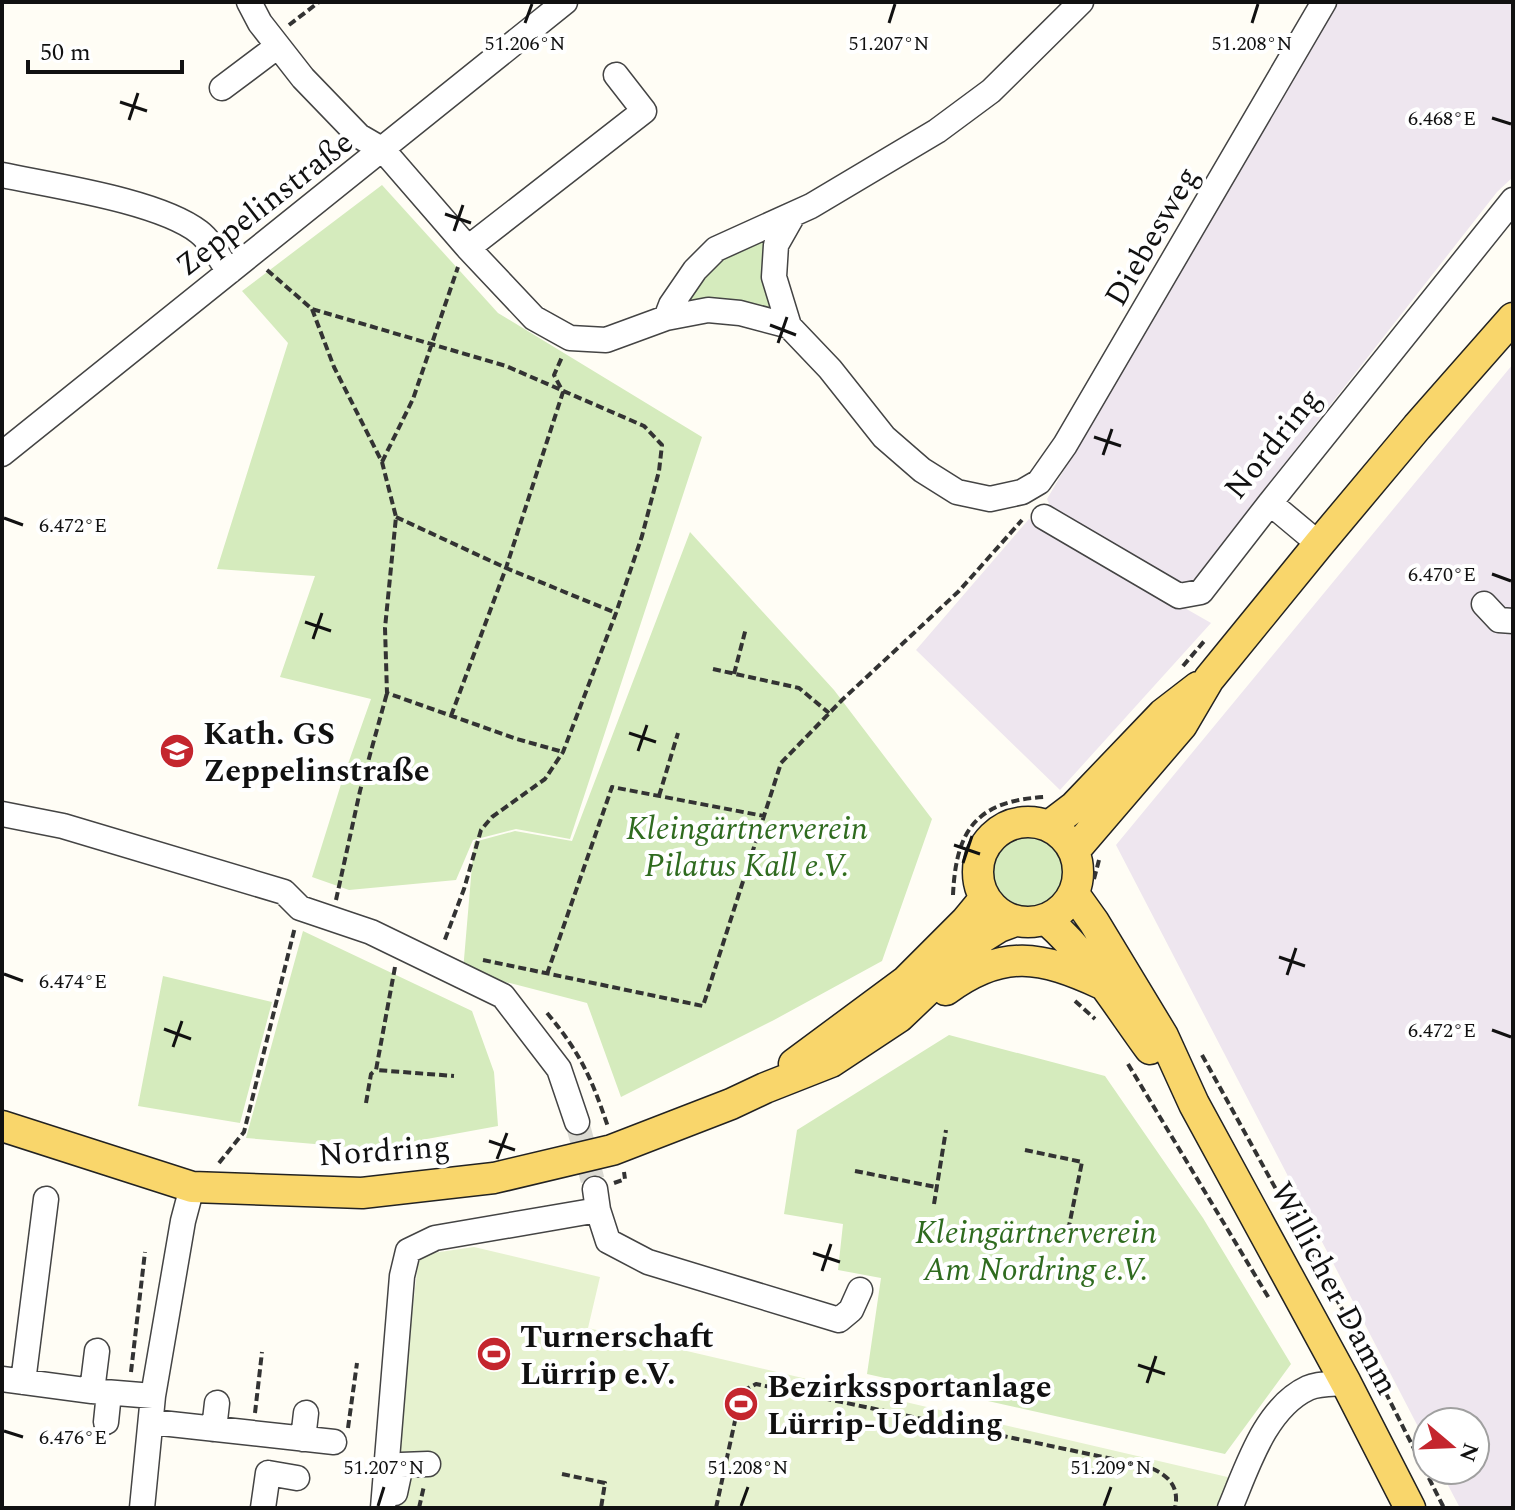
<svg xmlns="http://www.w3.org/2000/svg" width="1515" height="1510" viewBox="0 0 1515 1510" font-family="Spectral,serif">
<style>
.industrial{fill:#eee6ef}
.green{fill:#d5ebbd}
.pitch{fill:#e6f2cf}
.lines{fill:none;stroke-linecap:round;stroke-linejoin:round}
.minor-tunnel{stroke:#dbdad3;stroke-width:24;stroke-dasharray:24 12;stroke-linecap:butt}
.minor-casing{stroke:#444;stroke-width:27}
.major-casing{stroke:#222;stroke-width:33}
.path{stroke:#333;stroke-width:4;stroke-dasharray:8 4;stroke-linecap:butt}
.minor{stroke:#fff;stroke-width:24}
.major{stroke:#f9d66b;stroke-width:30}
.ticks{fill:none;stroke:#111;stroke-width:3}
.labels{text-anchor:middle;stroke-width:8;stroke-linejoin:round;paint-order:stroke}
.street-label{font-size:32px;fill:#111;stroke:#fff}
.poi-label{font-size:32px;font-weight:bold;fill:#111;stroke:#fff;text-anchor:start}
.park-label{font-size:32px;font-style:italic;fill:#2f6b1f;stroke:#fff}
.ticks-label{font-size:20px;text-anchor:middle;fill:#111;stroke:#fff;stroke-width:8;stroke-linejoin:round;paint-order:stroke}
</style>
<rect width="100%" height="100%" fill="#fffdf5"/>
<path class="industrial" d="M1338,2h175v175l-16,15 -306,391 -16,-1 -124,-74 -4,-9z
M1513,364v1144h-53l-20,-38h35v-48h-48v22l-311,-599z
M1029,519l182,104 -151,167 -144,-140z"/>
<path class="green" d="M382,185l116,128 204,124 -132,402 -54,-10 -43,11 -17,40 -107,10 -37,-13 30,-96 29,-82 -91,-22 35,-101 -98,-7 71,-226 -46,-52z
M762,239l5,1 7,69 -5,5 -76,-12 -4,-4 26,-35z
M690,532l144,158 98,129 -50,142 -108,59 -153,77 -34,-94 -124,-32 11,-129 41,-11 57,10z
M993 873a35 35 0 1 1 70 0a35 35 0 1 1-70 0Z
M303,931l169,80 22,61 4,54 -126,23 -126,-11z
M163,976l109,26 -32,121 -102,-17z
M949,1035l156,41 98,142 88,146 -66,90 -358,-80 14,-96 -43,-8 5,-46 -59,-10 13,-84z"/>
<path class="pitch" d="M474,1247l126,30 -12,51 648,151 -11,29h-836l30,-253z"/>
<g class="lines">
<path class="minor-tunnel" d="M577,1122l18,67"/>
<g class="minor-casing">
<path id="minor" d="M249,2l11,21 43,55 56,58 24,14 85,98 66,70 36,20 36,2 60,-22 42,-8 32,3 49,13 41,43 54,68 38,33 35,22 33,7 32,-7 17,-10 26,-37 259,-443
M222,88l56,-42
M2,175c52,11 157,26 197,57 12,9 21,27 30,40
M468,248l176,-137 -28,-36
M666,318l5,-13 24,-35 21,-21 95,-43 126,-75 54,-40 90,-89
M789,326l-15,-49 2,-32 17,-30
M2,454l563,-452
M1270,503l49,41
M1044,517l135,79 22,-4 69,-89 243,-303
M1484,604l15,16 14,1
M2,814l61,12 221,66 16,16 71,24 132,64 56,73 18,53
M595,1189l3,21 10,31 40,21 191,58 12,-10 9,-20
M2,1379l90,12 61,5
M23,1382l23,-183
M92,1391l5,-40
M106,1422l3,-29
M152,1422l182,20
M214,1429l3,-26
M303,1439l3,-26
M395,1493l6,-28 27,-1
M142,1508l11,-112 30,-175 9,-34
M263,1508l5,-35 29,5
M383,1508l19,-232 6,-25 27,-13 163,-28
M1230,1508c17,-40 35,-100 78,-120 11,-5 26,-4 38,-5"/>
</g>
<g class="major-casing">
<path id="major" d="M978 872a50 50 0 1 1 100 0a50 50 0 1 1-100 0Z
M1049,826l25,-19 89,-93 35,-27
M1074,851l108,-126 27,-46 110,-135 98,-117 96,-109
M1074,894l20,28 69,114 31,68 152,279 64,125
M1047,920c42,37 70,84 103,129
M946,990c57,-42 95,-34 156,-6
M794,1064l112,-83 60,-60 19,-23
M2,1126l190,61 170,6 132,-15 118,-28 119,-46 34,-16 66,-26 68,-45 84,-80 16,-10 16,-6"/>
</g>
<path class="path" d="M289,25l30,-23
M267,270l45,39 194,57 138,60 18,19 -3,26 -17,65 -26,77 -53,139 -18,27 -53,38 -11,13 -17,59 -20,53
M312,309l22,58 48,95 14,55 -11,111 2,65 130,46 46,13
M382,462l31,-63 45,-132
M396,517l110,51 110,45
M1183,666l23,-27
M713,669l86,19 30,25
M734,674l12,-46
M451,716l55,-148 57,-176 -9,-17 8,-18
M659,796l19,-63
M1094,879l5,-19
M953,895c3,-65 23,-94 91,-98
M336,900l24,-109 27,-98
M483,960l220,46 78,-243 61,-63 117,-109 63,-71
M395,967l-19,103 78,6
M547,974l65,-187 152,29
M1075,1001l20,18
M547,1013c33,39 45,66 61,114
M1202,1055l156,283 86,170
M1128,1064l142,236
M366,1103l5,-29 5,-4
M1025,1150l57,12 -14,69
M219,1163l25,-31 51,-205
M855,1171l81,16
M614,1183l11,-4 -1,-7
M934,1204l12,-74
M131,1372l14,-120
M255,1413l7,-61
M348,1428l9,-65
M562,1474l43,9 -4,25
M419,1508l5,-22
M716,1508l24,-110 3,-7 13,-7 390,82c21,8 34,19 29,42"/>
<use href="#minor" class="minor"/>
<use href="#major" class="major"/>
</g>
<path class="ticks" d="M525,23l7,-19M889,23l6,-19M1252,23l6,-19M120,102l27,9M1492,118l19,6M129,120l9,-27M445,214l26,9M454,231l9,-26M770,325l26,10M778,343l9,-26M1094,437l27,9M1103,455l9,-26M4,518l19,7M1492,574l19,7M305,622l26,9M313,639l9,-26M629,733l27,9M638,751l9,-26M954,845l26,9M963,863l9,-27M1279,957l26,9M4,974l19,7M1287,975l9,-27M164,1029l27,10M1492,1030l19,7M173,1047l9,-26M489,1141l26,9M497,1159l10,-26M813,1253l27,9M822,1271l9,-27M1138,1365l27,9M1147,1383l9,-27M4,1431l19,6M378,1506l6,-19M741,1506l7,-19M1104,1506l7,-19"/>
<defs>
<g id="school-disc" transform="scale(1.8)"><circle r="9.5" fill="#c4262e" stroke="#fff"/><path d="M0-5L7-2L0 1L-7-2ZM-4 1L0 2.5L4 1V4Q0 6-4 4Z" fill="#fff"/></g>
<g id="stadium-disc" transform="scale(1.8)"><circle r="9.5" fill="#c4262e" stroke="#fff"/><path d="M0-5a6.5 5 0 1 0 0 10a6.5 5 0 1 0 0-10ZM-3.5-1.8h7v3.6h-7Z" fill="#fff"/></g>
</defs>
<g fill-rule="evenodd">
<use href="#school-disc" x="177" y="751"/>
<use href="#stadium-disc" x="494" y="1354"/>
<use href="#stadium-disc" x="741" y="1404"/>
</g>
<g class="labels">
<g class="street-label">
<text transform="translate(264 203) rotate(-38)" y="11">Zeppelinstraße</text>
<text transform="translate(1151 236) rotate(-60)" y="11">Diebesweg</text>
<text transform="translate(1272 443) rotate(-51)" y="11">Nordring</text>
<text transform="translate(384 1150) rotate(-4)" y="11">Nordring</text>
<text transform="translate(1335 1288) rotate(62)" y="11">Willicher Damm</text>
</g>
<g class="poi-label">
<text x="203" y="744">Kath. GS<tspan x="203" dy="37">Zeppelinstraße</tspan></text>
<text x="520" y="1347">Turnerschaft<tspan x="520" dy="37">Lürrip e.V.</tspan></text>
<text x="767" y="1397">Bezirkssportanlage<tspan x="767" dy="37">Lürrip-Uedding</tspan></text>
</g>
<g class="park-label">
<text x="747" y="839">Kleingärtnerverein<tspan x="747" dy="37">Pilatus Kall e.V.</tspan></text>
<text x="1036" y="1243">Kleingärtnerverein<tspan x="1036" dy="37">Am Nordring e.V.</tspan></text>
</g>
</g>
<g class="ticks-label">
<text x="525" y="50">51.206°N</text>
<text x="889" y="50">51.207°N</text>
<text x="1252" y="50">51.208°N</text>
<text x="1442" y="125">6.468°E</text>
<text x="73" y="532">6.472°E</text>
<text x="1442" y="581">6.470°E</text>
<text x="73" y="988">6.474°E</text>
<text x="1442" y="1037">6.472°E</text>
<text x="73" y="1444">6.476°E</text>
<text x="384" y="1474">51.207°N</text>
<text x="748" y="1474">51.208°N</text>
<text x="1111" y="1474">51.209°N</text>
</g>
<rect width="1515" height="1510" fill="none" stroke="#111111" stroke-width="8"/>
<g transform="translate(1451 1446) rotate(109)"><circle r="38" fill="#ffffff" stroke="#a0a0a0" stroke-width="2"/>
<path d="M0-6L14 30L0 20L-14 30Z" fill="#c4262e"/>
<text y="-12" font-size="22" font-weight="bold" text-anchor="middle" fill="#111111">N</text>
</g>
<path d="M28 60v12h154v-12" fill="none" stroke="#111111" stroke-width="4"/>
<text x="40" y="60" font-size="24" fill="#111111" stroke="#ffffff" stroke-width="6" paint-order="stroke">50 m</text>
</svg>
